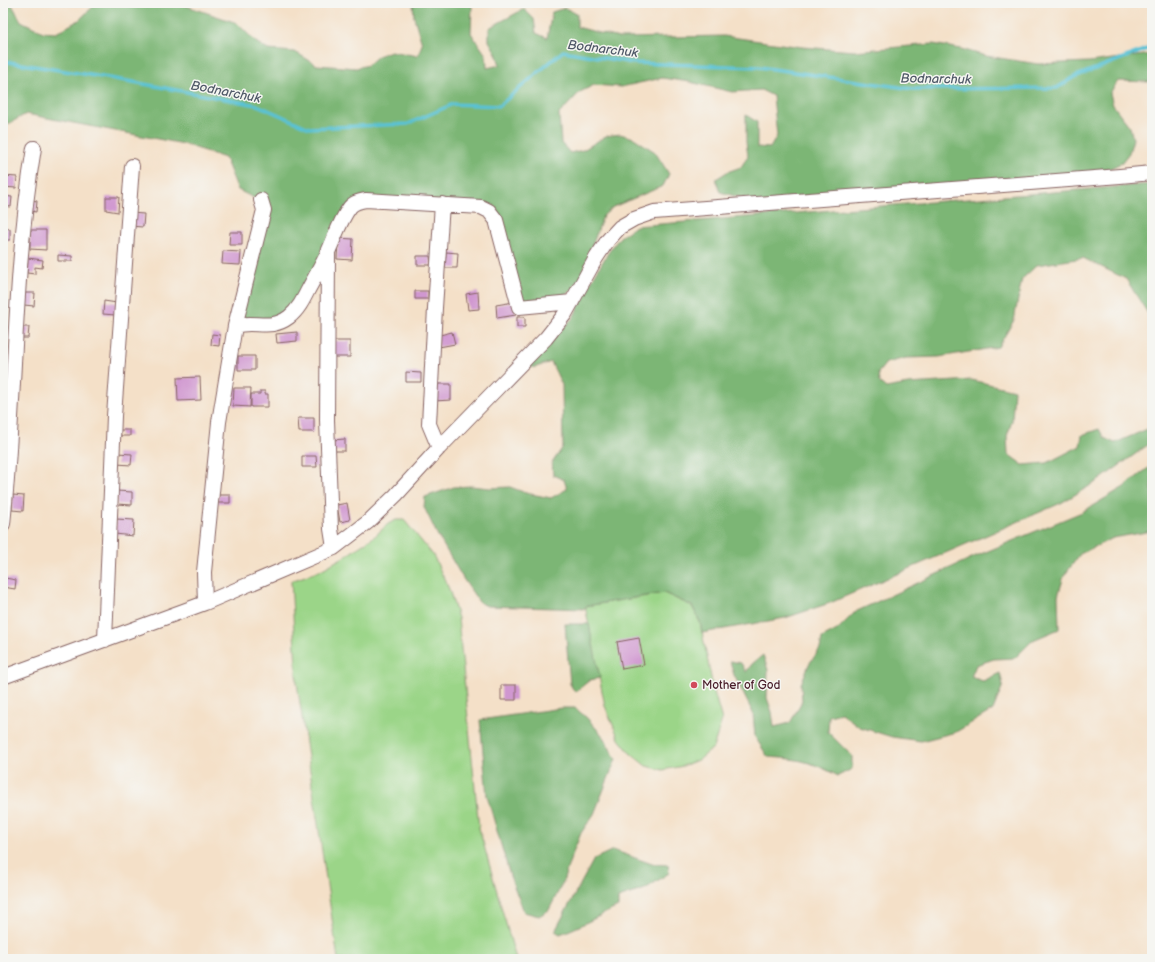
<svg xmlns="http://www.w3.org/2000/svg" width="1155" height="962" viewBox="0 0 1155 962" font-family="'Balsamiq Sans',sans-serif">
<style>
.green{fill:#9bd588;stroke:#727a5a}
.forest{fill:#7cb674;stroke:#636a50}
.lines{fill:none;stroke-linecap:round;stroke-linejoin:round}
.stream{stroke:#59c2d6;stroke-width:3.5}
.building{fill:#d097d0}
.minor-casing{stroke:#866362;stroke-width:16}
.minor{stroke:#fff;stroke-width:14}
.poi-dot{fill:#d1495b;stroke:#f6f6f2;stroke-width:1.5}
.labels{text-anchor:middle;stroke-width:3;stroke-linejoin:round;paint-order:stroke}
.poi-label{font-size:12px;fill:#4a1f2b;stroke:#f6f6f2;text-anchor:start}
.water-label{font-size:13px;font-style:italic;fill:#4f5867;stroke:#f6f6f2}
</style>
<rect width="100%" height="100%" fill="#f6f6f2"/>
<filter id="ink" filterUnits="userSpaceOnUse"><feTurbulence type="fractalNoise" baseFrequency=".025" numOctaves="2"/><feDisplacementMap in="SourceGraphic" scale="8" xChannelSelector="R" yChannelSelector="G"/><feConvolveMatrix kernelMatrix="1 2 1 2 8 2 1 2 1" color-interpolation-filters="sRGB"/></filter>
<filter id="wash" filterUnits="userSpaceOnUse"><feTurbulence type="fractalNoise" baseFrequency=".012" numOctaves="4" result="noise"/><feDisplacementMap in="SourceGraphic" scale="16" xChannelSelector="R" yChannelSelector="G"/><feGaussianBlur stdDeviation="0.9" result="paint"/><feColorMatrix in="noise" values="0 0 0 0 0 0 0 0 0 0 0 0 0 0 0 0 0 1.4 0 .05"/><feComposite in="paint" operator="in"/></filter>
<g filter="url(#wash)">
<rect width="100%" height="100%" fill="#f4e0c8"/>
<path class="green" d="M396,520h8l29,35 16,34 9,29 21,210 37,131h-178l-41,-276 -6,-102 28,-10 28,-16 28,-19 13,-12z
M664,593l28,13 8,16 14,70 8,28 -9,28 -13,11 -17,7 -20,4 -17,-4 -16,-13 -11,-14 -14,-33 -20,-100z"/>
<path class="forest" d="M3,3h8l10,18 22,11 13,1 23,-13 18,-17h81l59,20 19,19 12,8 27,2 22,13 39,3 12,-3 10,-9 13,-5 27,5 4,-12 -8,-27 -1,-14h57l2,4 -1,26 15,22 1,13 13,-3 -4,-12 -7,-12v-13l35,-19 10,10 2,14 11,5 5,-26 13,-4 12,6v13l42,11 105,-2 78,11 52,4 79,-7 28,5 25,7 52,8 51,-2 63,-8v28l-34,-1 -8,12 3,12 17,22 3,12 -4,14 -8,10 -12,6 -43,9 -305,25 -41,-11 -4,-13 11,-7 14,-5 7,-11 -2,-14v-27l11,7v25l13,1 7,-12 -4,-40 -12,-6 -29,2 -42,-10 -28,-4 -41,9 -27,-2 -14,7 -21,22 2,29 9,10 13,-3 23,-14 14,-2 14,4 21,14 14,22 -6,12 -50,21 -10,9 -23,63 -7,11 -11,6 -42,5 -34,-95 -126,-9 -62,107 -12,12 -53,6 28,-114 -5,-9 -18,-9 -13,-32 -41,-14 -158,-30 -23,13z
M1152,184v136l-26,-41 -43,-21 -46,7 -15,14 -8,41 -16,27 -59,10 -33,1 -20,5 -8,10 1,9 7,6 22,-4 64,-4 42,10 -2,31 -5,15 1,18 15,11 24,-2 33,-17 2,-11 17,-6 5,9 11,5 37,-16v15l-54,39 -37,22 -231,100 -45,15 -83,15 -2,-11 -8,-16 -28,-13 -78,13v3l-99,-3 -8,-4 -15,-22 -26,-44 -14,-29 1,-10 29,-10 17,-1 19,2 20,-1 16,6 25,5 16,-9 -3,-9 -11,-5 -1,-12 11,-16 -1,-62 -11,-23 -15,5 -10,1v-4l47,-46 19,-38 16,-27 12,-16 16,-11z
M1152,465v66l-39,7 -33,16 -16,22 -6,20 1,33 -26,11 -18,18 -21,1 -18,6 -5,12 12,4 17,-8 3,12 -10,25 -37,22 -35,9 -29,-4 -32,-10 -19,-14 -12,3 -1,16 24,24v13l-14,7c-27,-15 -40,-17 -70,-19l-13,-20 -2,-24 -19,-38 -4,-14 11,2 5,9 6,-8 11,-9 5,15 -1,28 5,14 2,15 16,-4 12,-22 -1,-17 8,-20 11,-15 2,-11 15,-8 18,-18 121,-56 106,-44 42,-25z
M565,624h24l11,54 -10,2 -15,12 -5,-8z
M561,708h14l12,10 15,17 14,24 -22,55 -13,19 -12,30 -6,19 -14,28 -10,6 -15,-4 -14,-36 -23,-80 -7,-76z
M613,850l39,14 16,1 1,8 -24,16 -27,9v9c-20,9 -38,20 -58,27l-5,-3 39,-72z"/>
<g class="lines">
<path class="stream" d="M3,61l130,21 124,23 52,23 99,-4 45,-20 46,2 64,-55 70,12 126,4 154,22 144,-1 17,-11 78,-30"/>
</g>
<g id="blocks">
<path class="building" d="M3,176l14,1 -1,11 -13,-1z
M3,196l9,1 -1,10 -8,-1z
M106,197h13l-1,15 -12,-2z
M31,200l6,1 -1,11 -6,-1z
M130,213l14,1 -1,13 -14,-1z
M3,228l7,1v11h-7z
M30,230h16v20l-16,-1z
M230,232h12v13h-13z
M338,238l15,1 -1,21 -15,-1z
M223,251l18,1 -1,13 -18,-1z
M446,252l12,1 -1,15h-12z
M58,255l14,1v5h-14z
M417,256h13l1,9h-14z
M28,258l15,2 -1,8 -7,-1v7l-8,-1z
M415,291h13v8h-13z
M478,292l1,17 -11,1 -2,-16z
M25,293h10l-1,13 -10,-1z
M104,301l13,2 -2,12 -12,-1z
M514,302l2,13 -19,3 -1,-13z
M517,317h8v10h-8z
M23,327h6l-1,11h-6z
M297,332v9l-20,2 -1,-9z
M452,332l3,12 -16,3 -3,-11z
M212,334l8,1 -1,11 -8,-1z
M333,341h17v16h-17z
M238,356h17v14h-17z
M406,372l15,1v9h-15z
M200,377l1,23 -23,1 -1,-23z
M433,384h18v16l-17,1z
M234,388h17l-1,19 -17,-1z
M260,391h5v3h3v13h-17v-13h9z
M298,418h16v14h-15z
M120,430h10v6h-9z
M345,439v12h-13v-11z
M117,453l15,1 -1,11 -14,-1z
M302,456h14l1,11h-15z
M117,491l15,1v13l-15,-1z
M13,495l11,1 -1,15 -11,-1z
M218,495h12v8h-12z
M347,503l3,17 -10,2 -3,-17z
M116,519l18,1 -1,16 -18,-2z
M5,578l11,2 -1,9 -12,-2z
M639,638l5,27 -22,4 -5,-27z
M501,685h15v15h-15z"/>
</g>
</g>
<g filter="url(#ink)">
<use href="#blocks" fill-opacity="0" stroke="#866362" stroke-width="1"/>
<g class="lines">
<g class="minor-casing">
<path id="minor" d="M328,254l-1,166 4,109 3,19
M235,326c19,-7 34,6 54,-9 9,-7 14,-17 19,-27 7,-13 14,-25 20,-38 7,-15 12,-32 22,-45 4,-5 10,-6 16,-7l115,7 8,4 7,9 23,87 53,-5
M439,448l-10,-24 6,-116 7,-104
M3,524c13,-125 10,-252 31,-376
M205,603l-1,-31 15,-150 16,-96 29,-116 -3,-10
M105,640l9,-224 18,-250
M3,677l202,-74 129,-55 34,-26 28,-27 43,-47 107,-110 19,-24 31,-56 12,-18 12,-13 14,-8 20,-7 466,-36 32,-3"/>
</g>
<use href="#minor" class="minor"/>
</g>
</g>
<circle class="poi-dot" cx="694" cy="685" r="4"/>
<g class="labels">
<g class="poi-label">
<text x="702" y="689">Mother of God</text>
</g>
<g class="water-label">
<text transform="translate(603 48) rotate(7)" y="5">Bodnarchuk</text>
<text transform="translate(936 78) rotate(1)" y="5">Bodnarchuk</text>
<text transform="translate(226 91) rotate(11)" y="5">Bodnarchuk</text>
</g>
</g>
<rect width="1155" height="962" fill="none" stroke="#f6f6f2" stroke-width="16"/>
</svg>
